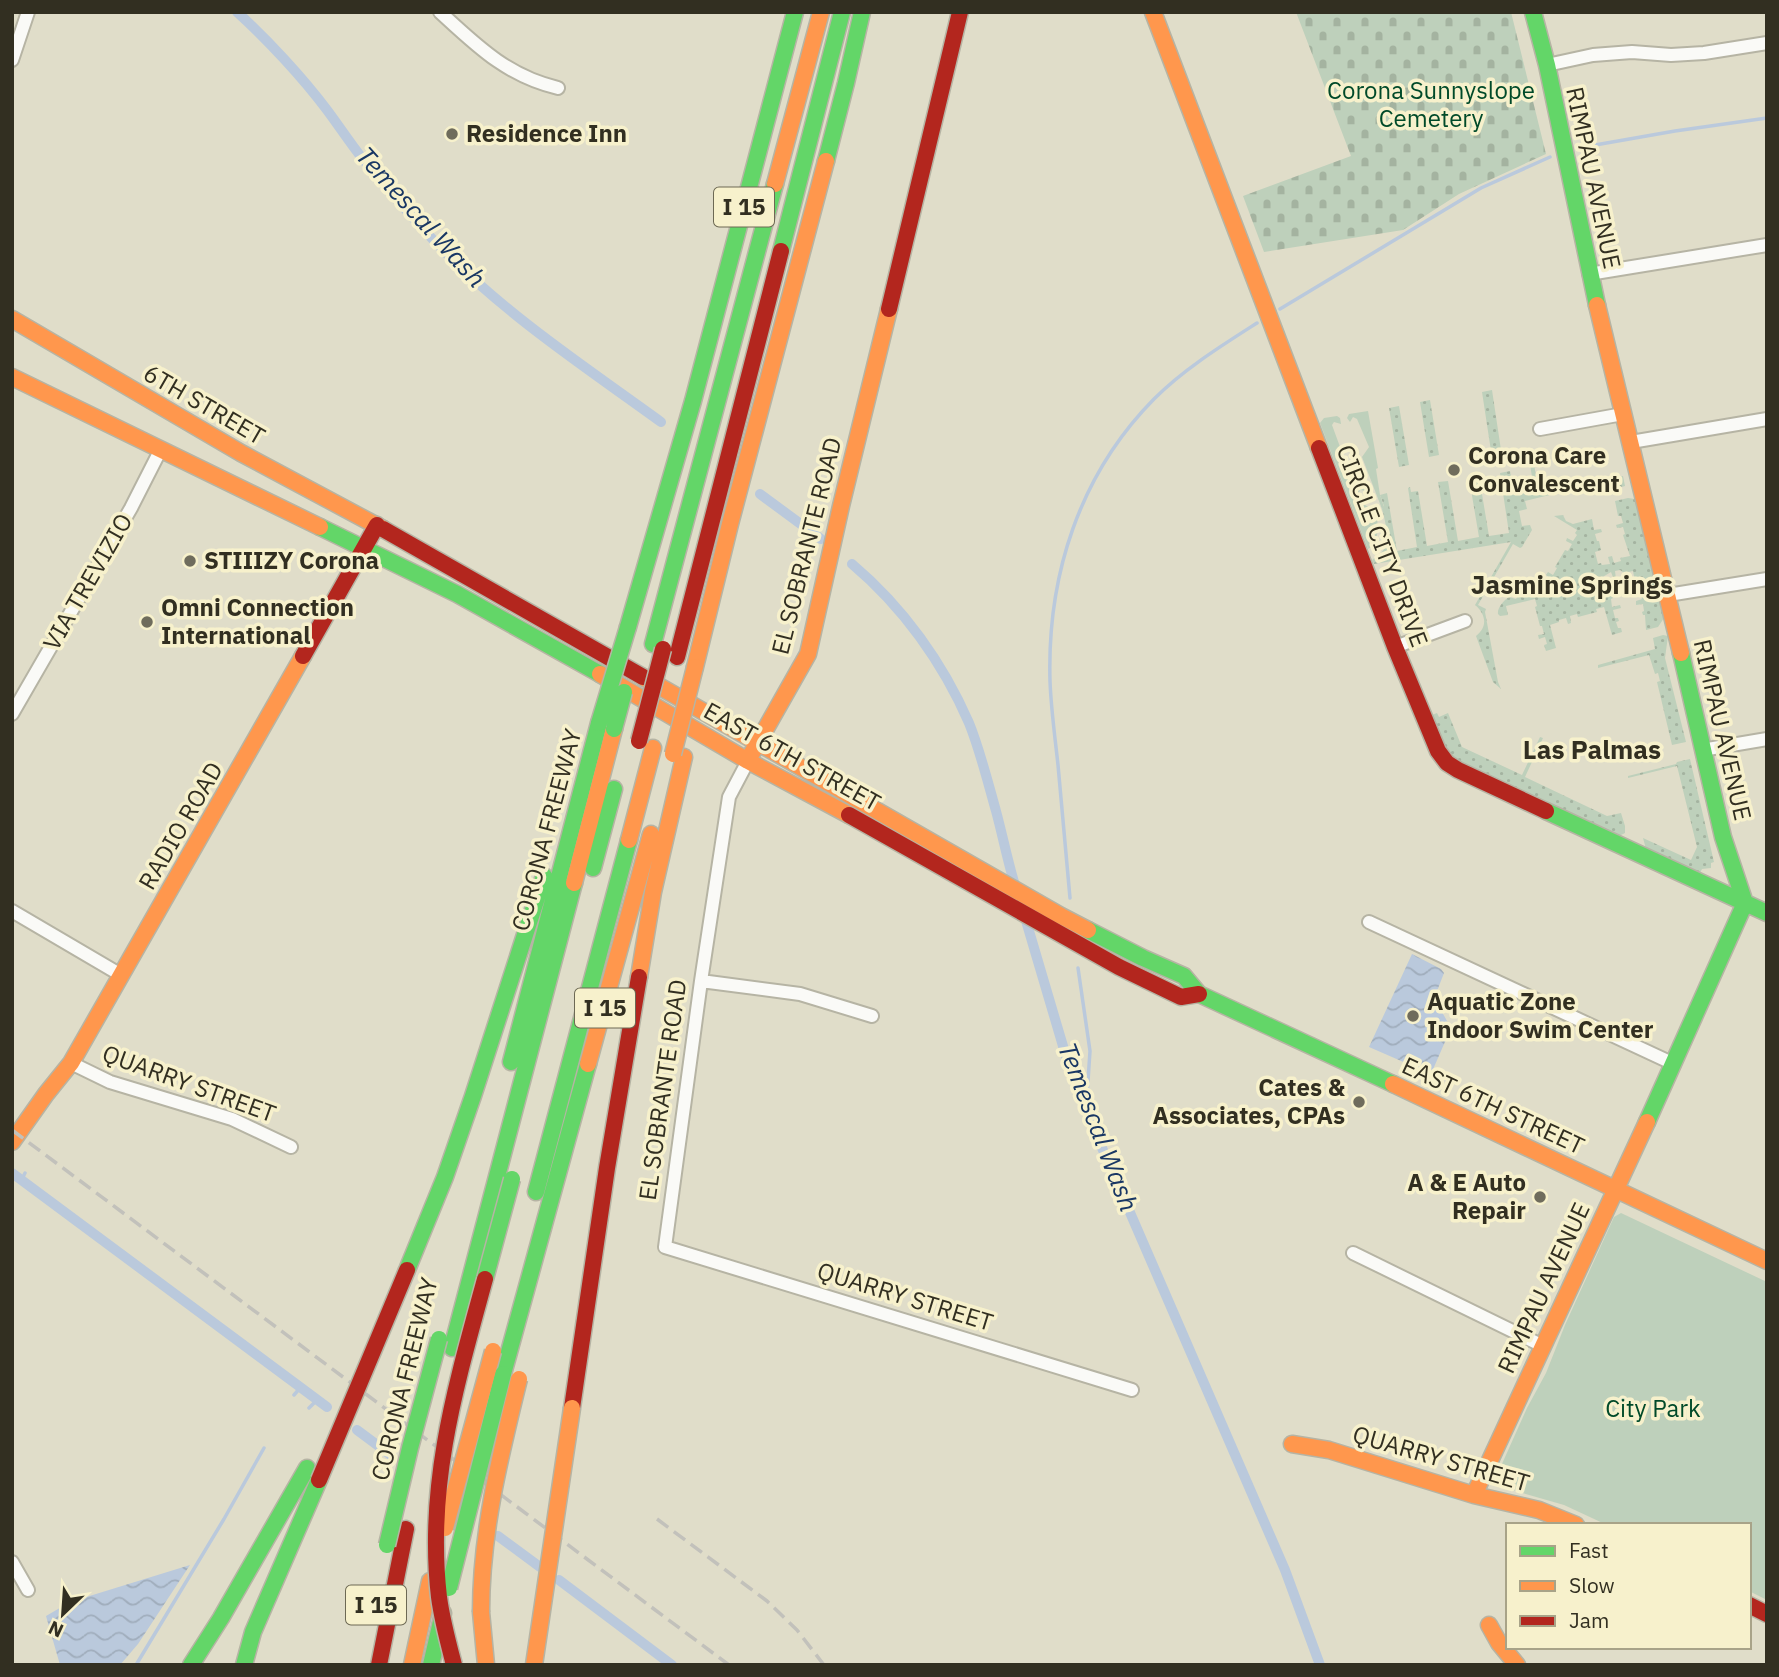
<svg xmlns="http://www.w3.org/2000/svg" width="1779" height="1677" viewBox="0 0 1779 1677" font-family="'IBM Plex Sans',sans-serif">
<style>
.grass{fill:url(#grass-dots)}
.cemetery{fill:url(#cemetery-stones)}
.green{fill:#bed0bb}
.water{fill:url(#water-waves)}
.lines{fill:none;stroke-linecap:round;stroke-linejoin:round}
.stream{stroke:#bac9dc;stroke-width:3.5}
.canal{stroke:#bac9dc;stroke-width:10}
.street-casing{stroke:#b6b4a4;stroke-width:16}
.fast-casing{stroke:#b6b4a4;stroke-width:19}
.slow-casing{stroke:#b6b4a4;stroke-width:19}
.jam-casing{stroke:#b6b4a4;stroke-width:19}
.street{stroke:#fafaf7;stroke-width:12}
.fast{stroke:#63d668;stroke-width:16}
.slow{stroke:#ff974d;stroke-width:16}
.jam{stroke:#b3261e;stroke-width:16}
.rail{stroke:#c2c1bb;stroke-width:3.5;stroke-dasharray:14 7;stroke-linecap:butt}
.fast-bridge-casing{stroke:#b6b4a4;stroke-width:19;stroke-linecap:butt}
.slow-bridge-casing{stroke:#b6b4a4;stroke-width:19;stroke-linecap:butt}
.jam-bridge-casing{stroke:#b6b4a4;stroke-width:19;stroke-linecap:butt}
.fast-bridge{stroke:#63d668;stroke-width:16}
.slow-bridge{stroke:#ff974d;stroke-width:16}
.jam-bridge{stroke:#b3261e;stroke-width:16}
.poi-dot{fill:#6f6c5c;stroke:#f7f1cc;stroke-width:2.5}
.labels{text-anchor:middle;stroke-width:7;stroke-linejoin:round;paint-order:stroke}
.shield{fill:#f7f1cc;stroke:#6d6954;stroke-width:2}
.shield-label{font-size:23px;font-weight:bold;fill:#322f21}
.park-label{font-size:24px;fill:#004a29;stroke:#f7f1cc}
.poi-label{font-size:24px;font-weight:bold;fill:#322f21;stroke:#f7f1cc;text-anchor:start}
.street-label{font-size:24px;fill:#322f21;stroke:#f7f1cc}
.water-label{font-size:26px;font-style:italic;fill:#193764;stroke:#f7f1cc}
.neighbourhood-label{font-size:26px;font-weight:bold;fill:#322f21;stroke:#f7f1cc}
</style>
<defs>
<pattern id="grass-dots" width="8" height="8" patternUnits="userSpaceOnUse" patternTransform="scale(1.75)"><rect width="8" height="8" fill="#bed0bb"/><path d="M2 2h.1M6 6h.1" fill="none" stroke="#a4b3a0" stroke-width="1.8" stroke-linecap="round"/></pattern>
<pattern id="cemetery-stones" width="16" height="16" patternUnits="userSpaceOnUse" patternTransform="scale(1.75)"><rect width="16" height="16" fill="#bed0bb"/><path d="M2 7V4a2 2 0 0 1 4 0v3zM10 15v-3a2 2 0 0 1 4 0v3z" fill="#a4b3a0"/></pattern>
<pattern id="water-waves" width="16" height="10" patternUnits="userSpaceOnUse" patternTransform="scale(1.75)"><rect width="16" height="10" fill="#bac9dc"/><path d="M0 5q4-4 8 0t8 0" fill="none" stroke="#a0adbc"/></pattern>
</defs>
<rect width="100%" height="100%" fill="#e0ddc9"/>
<path class="grass" d="M1492,390l9,60 -10,1 -9,-59z
M1430,400l9,55 -10,2 -9,-55z
M1399,406l10,59 -10,2 -10,-59z
M1534,463l4,28 18,-5v-1l16,-3 1,5 50,-11 2,10 -12,3 -2,-9 -86,21 2,8 -8,2 3,15 8,-1 2,5 -10,17 -2,1 -7,-4 -35,61 8,4 -1,3 13,70 3,7 -8,-7 -17,-46c12,-9 10,-22 -1,-31l36,-63 -137,22 -2,-4c3,-3 7,-5 10,-8 9,-10 3,-32 0,-43l2,-3 -4,-11 7,-2 10,58 20,-4 -9,-59 2,-1 1,5 7,-1 9,55 21,-4 -10,-60 10,-1 10,60 21,-4 -10,-59 10,-2 10,60 20,-3 -9,-60 10,-2 4,22 20,-3 -4,-26z
M1628,498l7,1 29,119 -6,9 -12,3 -1,-15h-2l-1,-3 2,-1 -1,-7 -7,1v-4l6,-2 -2,-7 -3,1 -4,-22 -9,2 -4,-3 -5,1 1,8 -2,1 -3,-8 -10,6 3,13 7,-2 2,9 -2,1 1,8 8,-2 1,3 -8,2 2,8h3l1,3 -3,1 2,6h3l1,4 -10,3 -8,-28 -8,2 1,3 -19,5 -1,-3 -7,2 1,7 -3,1 -2,-6 -7,2v2l-9,3 6,23 -10,3 -2,-6 3,-1 -2,-7 -6,2 -1,-4 6,-1 -2,-8h-2l-5,-19 2,-1 -2,-7 -29,7 2,9 -8,1 -2,-2c-1,-6 6,-14 11,-17l7,2 9,-16 14,9 6,-9 3,2 3,-6 -5,-4 2,-3 5,3 4,-7 -2,-1 10,-17 3,1 4,-7 -6,-3 1,-3 6,3 4,-6 -2,-2 2,-3 -23,-14 9,-1 3,6 7,3 19,-5 2,11 7,-1 1,3 -7,2 2,7h2l2,9 -6,2 3,12 3,-1 1,2 8,-1 -2,-7 4,-1 2,7 7,-2 -1,-3 10,-2 -7,-21 2,-1 -2,-7 -6,1 -1,-3 7,-2 -2,-7h-3l-3,-15z
M1663,635l5,1 -3,22 21,84 -14,3 -15,-63 3,-1 -2,-8 -3,1 -6,-19 -51,13v-3l57,-16 -2,-11z
M1437,713l2,4 9,-4 14,34 60,28 18,-38 3,1 -18,39 82,39 14,-3 4,13v7l-6,3 -158,-72c-17,-13 -22,-30 -29,-49z
M1690,759l24,103 -3,1v5l-9,1 -2,4 -54,-24 -3,-11 48,22 6,-13 -20,-81 -49,12v-2l48,-12 1,-2z"/>
<path class="cemetery" d="M1296,12h215l35,142 -87,40 -56,36 -139,22 -21,-56 108,-40z"/>
<path class="green" d="M1368,411l10,57 -2,1 4,26 4,12 -2,2 -20,-52 7,-10 -12,-28 -4,-2 -3,5 -3,-4 2,-4z
M1337,416l3,2 1,6 -7,-2 -2,3 18,49 12,5 5,12 -7,-1 -1,3 6,12 9,5v4l3,3c1,10 2,27 -9,32l-48,-126 4,-5z
M1621,1213l146,69v318l-18,-9v-66h-142l-43,-20 -62,-18 -5,-12 30,-67 19,-35 19,-48 49,-108z"/>
<path class="water" d="M1412,954l29,15 3,4 -12,31 10,8 9,16 -20,46 -62,-27z
M190,1565l-52,79 -18,21h-60l-14,-49 24,-14z"/>
<g class="lines">
<path class="stream" d="M1578,148l97,-17 92,-13
M1280,309l201,-121 69,-31
M1070,898c-4,-44 -8,-88 -12,-133 -3,-28 -7,-56 -8,-84 -3,-105 29,-206 104,-282 30,-30 67,-53 103,-76
M1078,968l12,83 -4,60
M23,1177l2,-4
M294,1395l6,-7
M309,1408l8,-8
M136,1665l88,-146 40,-71"/>
<path class="canal" d="M237,12c30,27 66,66 90,98 12,16 23,33 35,48 27,33 55,66 85,96 64,64 141,115 214,168
M760,494l61,45
M852,564c51,43 91,99 117,159 11,27 19,60 27,88 7,26 12,52 20,78
M1024,914l44,149 18,48 199,459 35,95
M12,1173l315,234
M357,1430l35,26
M498,1536l42,31
M559,1580l113,85"/>
<g class="street-casing">
<path id="street" d="M440,12c37,34 67,64 118,76
M12,60l16,-48
M1547,65l46,-10 39,-3 39,3 33,-2 63,-10
M1589,274l178,-29
M1540,429l83,-15
M1631,442l136,-23
M1668,595l99,-16
M1395,647l70,-26
M12,714l119,-206 30,-59
M1702,750l65,-11
M748,761l-19,36 -28,184 -36,266 467,143
M12,911l109,64
M1369,922l305,142
M701,981l99,13 72,22
M71,1063l39,19 122,37 59,28
M1353,1253l190,93
M12,1562l16,28"/>
</g>
<g class="fast-casing">
<path id="fast" d="M1533,12l14,53 50,240
M826,161l20,-78 16,-71
M781,251l61,-239
M320,527l137,67 143,80
M628,627l65,-226 102,-389
M653,644l122,-460
M1546,811l221,102
M593,868l21,-79
M1088,930l55,28 41,18 15,18 194,90
M511,1062l88,-339
M1647,1122l98,-219 -22,-66 -42,-184
M536,1192l93,-352
M407,1270l38,-93 28,-81 71,-220
M452,1348l122,-465
M503,1374l85,-310
M191,1665l30,-47 86,-150
M244,1665l9,-33 66,-152
M431,1665l12,-52"/>
</g>
<g class="slow-casing">
<path id="slow" d="M1153,12l166,436
M775,184l46,-172
M1597,305l84,348
M12,319l229,134 142,76
M12,377l308,150
M695,667l35,-143 96,-363
M600,674l148,87 101,54
M643,677l418,239 27,14
M752,753l56,-99 33,-148 48,-197
M629,840l24,-92
M574,883l40,-154
M639,977l14,-85 31,-135
M588,1064l63,-230
M1393,1084l374,177
M12,1142l34,-48 25,-31 232,-407
M1292,1444l37,6 145,45 65,15 37,15
M1474,1495l173,-373
M481,1612l5,53
M1489,1625l10,18 18,22
M412,1665l18,-84"/>
</g>
<g class="jam-casing">
<path id="jam" d="M889,309l71,-297
M1319,448l76,199 43,104 9,12 11,7 88,41
M383,529l260,148
M303,656l74,-131
M677,657l104,-406
M849,815l270,152 62,30 18,-3
M572,1408l35,-240 32,-191
M1749,1605l18,9
M379,1665l27,-136"/>
</g>
<use href="#street" class="street"/>
<use href="#fast" class="fast"/>
<use href="#slow" class="slow"/>
<use href="#jam" class="jam"/>
<path class="rail" d="M12,1130l717,535
M657,1519l110,82 30,29 27,35"/>
<g class="fast-bridge-casing">
<path id="fast-bridge" d="M599,723l29,-96
M614,729l10,-37
M485,1279l27,-100
M387,1545l23,-97 29,-109
M449,1588l54,-214"/>
</g>
<g class="slow-bridge-casing">
<path id="slow-bridge" d="M673,754l22,-87
M445,1528l48,-177
M481,1612c0,-80 19,-156 38,-233
M534,1665l38,-257"/>
</g>
<g class="jam-bridge-casing">
<path id="jam-bridge" d="M639,741l24,-92
M319,1480l88,-210
M454,1665c-6,-23 -12,-45 -15,-68 -13,-112 17,-212 46,-318"/>
</g>
<use href="#fast-bridge" class="fast-bridge"/>
<use href="#slow-bridge" class="slow-bridge"/>
<use href="#jam-bridge" class="jam-bridge"/>
</g>
<g class="poi-dot">
<circle cx="452" cy="134" r="7"/>
<circle cx="1454" cy="470" r="7"/>
<circle cx="190" cy="561" r="7"/>
<circle cx="147" cy="622" r="7"/>
<circle cx="1413" cy="1016" r="7"/>
<circle cx="1359" cy="1102" r="7"/>
<circle cx="1540" cy="1197" r="7"/>
</g>
<g class="labels">
<g class="shield">
<rect x="714" y="187.5" width="60" height="39" rx="5"/>
<rect x="575" y="988.5" width="60" height="39" rx="5"/>
<rect x="346" y="1585.5" width="60" height="39" rx="5"/>
</g>
<g class="shield-label">
<text x="744" y="215">I 15</text>
<text x="605" y="1016">I 15</text>
<text x="376" y="1613">I 15</text>
</g>
<g class="park-label">
<text x="1431" y="99">Corona Sunnyslope<tspan x="1431" dy="28">Cemetery</tspan></text>
<text x="1653" y="1417">City Park</text>
</g>
<g class="poi-label">
<text x="466" y="142">Residence Inn</text>
<text x="1468" y="464">Corona Care<tspan x="1468" dy="28">Convalescent</tspan></text>
<text x="204" y="569">STIIIZY Corona</text>
<text x="161" y="616">Omni Connection<tspan x="161" dy="28">International</tspan></text>
<text x="1427" y="1010">Aquatic Zone<tspan x="1427" dy="28">Indoor Swim Center</tspan></text>
<text x="1345" y="1096" text-anchor="end">Cates &amp;<tspan x="1345" dy="28">Associates, CPAs</tspan></text>
<text x="1526" y="1191" text-anchor="end">A &amp; E Auto<tspan x="1526" dy="28">Repair</tspan></text>
</g>
<g class="street-label">
<text transform="translate(1593 178) rotate(78)" y="8">RIMPAU AVENUE</text>
<text transform="translate(204 405) rotate(30)" y="8">6TH STREET</text>
<text transform="translate(807 546) rotate(-76)" y="8">EL SOBRANTE ROAD</text>
<text transform="translate(1382 546) rotate(69)" y="8">CIRCLE CITY DRIVE</text>
<text transform="translate(88 582) rotate(-60)" y="8">VIA TREVIZIO</text>
<text transform="translate(1722 730) rotate(77)" y="8">RIMPAU AVENUE</text>
<text transform="translate(792 757) rotate(29)" y="8">EAST 6TH STREET</text>
<text transform="translate(181 826) rotate(-60)" y="8">RADIO ROAD</text>
<text transform="translate(547 830) rotate(-75)" y="8">CORONA FREEWAY</text>
<text transform="translate(189 1084) rotate(20)" y="8">QUARRY STREET</text>
<text transform="translate(663 1090) rotate(-82)" y="8">EL SOBRANTE ROAD</text>
<text transform="translate(1493 1106) rotate(25)" y="8">EAST 6TH STREET</text>
<text transform="translate(1544 1288) rotate(-65)" y="8">RIMPAU AVENUE</text>
<text transform="translate(905 1297) rotate(17)" y="8">QUARRY STREET</text>
<text transform="translate(405 1379) rotate(-76)" y="8">CORONA FREEWAY</text>
<text transform="translate(1441 1459) rotate(16)" y="8">QUARRY STREET</text>
</g>
<g class="water-label">
<text transform="translate(421 217) rotate(48)" y="9">Temescal Wash</text>
<text transform="translate(1098 1127) rotate(69)" y="9">Temescal Wash</text>
</g>
<g class="neighbourhood-label">
<text x="1572" y="594">Jasmine Springs</text>
<text x="1592" y="759">Las Palmas</text>
</g>
</g>
<rect width="1779" height="1677" fill="none" stroke="#322f21" stroke-width="28"/>
<rect x="1506" y="1523" width="245" height="126" fill="#f7f1cc" stroke="#a8a388" stroke-width="2"/>
<rect x="1520" y="1546" width="35" height="10" fill="#63d668" stroke="#a8a388" stroke-width="2"/>
<text x="1569" y="1558" font-size="21" fill="#322f21">Fast</text>
<rect x="1520" y="1581" width="35" height="10" fill="#ff974d" stroke="#a8a388" stroke-width="2"/>
<text x="1569" y="1593" font-size="21" fill="#322f21">Slow</text>
<rect x="1520" y="1616" width="35" height="10" fill="#b3261e" stroke="#a8a388" stroke-width="2"/>
<text x="1569" y="1628" font-size="21" fill="#322f21">Jam</text>
<g transform="translate(63 1614) rotate(205)" stroke="#f7f1cc" stroke-width="5" paint-order="stroke">
<path d="M0-5L12 26L0 18L-12 26Z" fill="#322f21"/>
<text y="-10" font-size="19" font-weight="bold" text-anchor="middle" fill="#322f21">N</text>
</g>
</svg>
